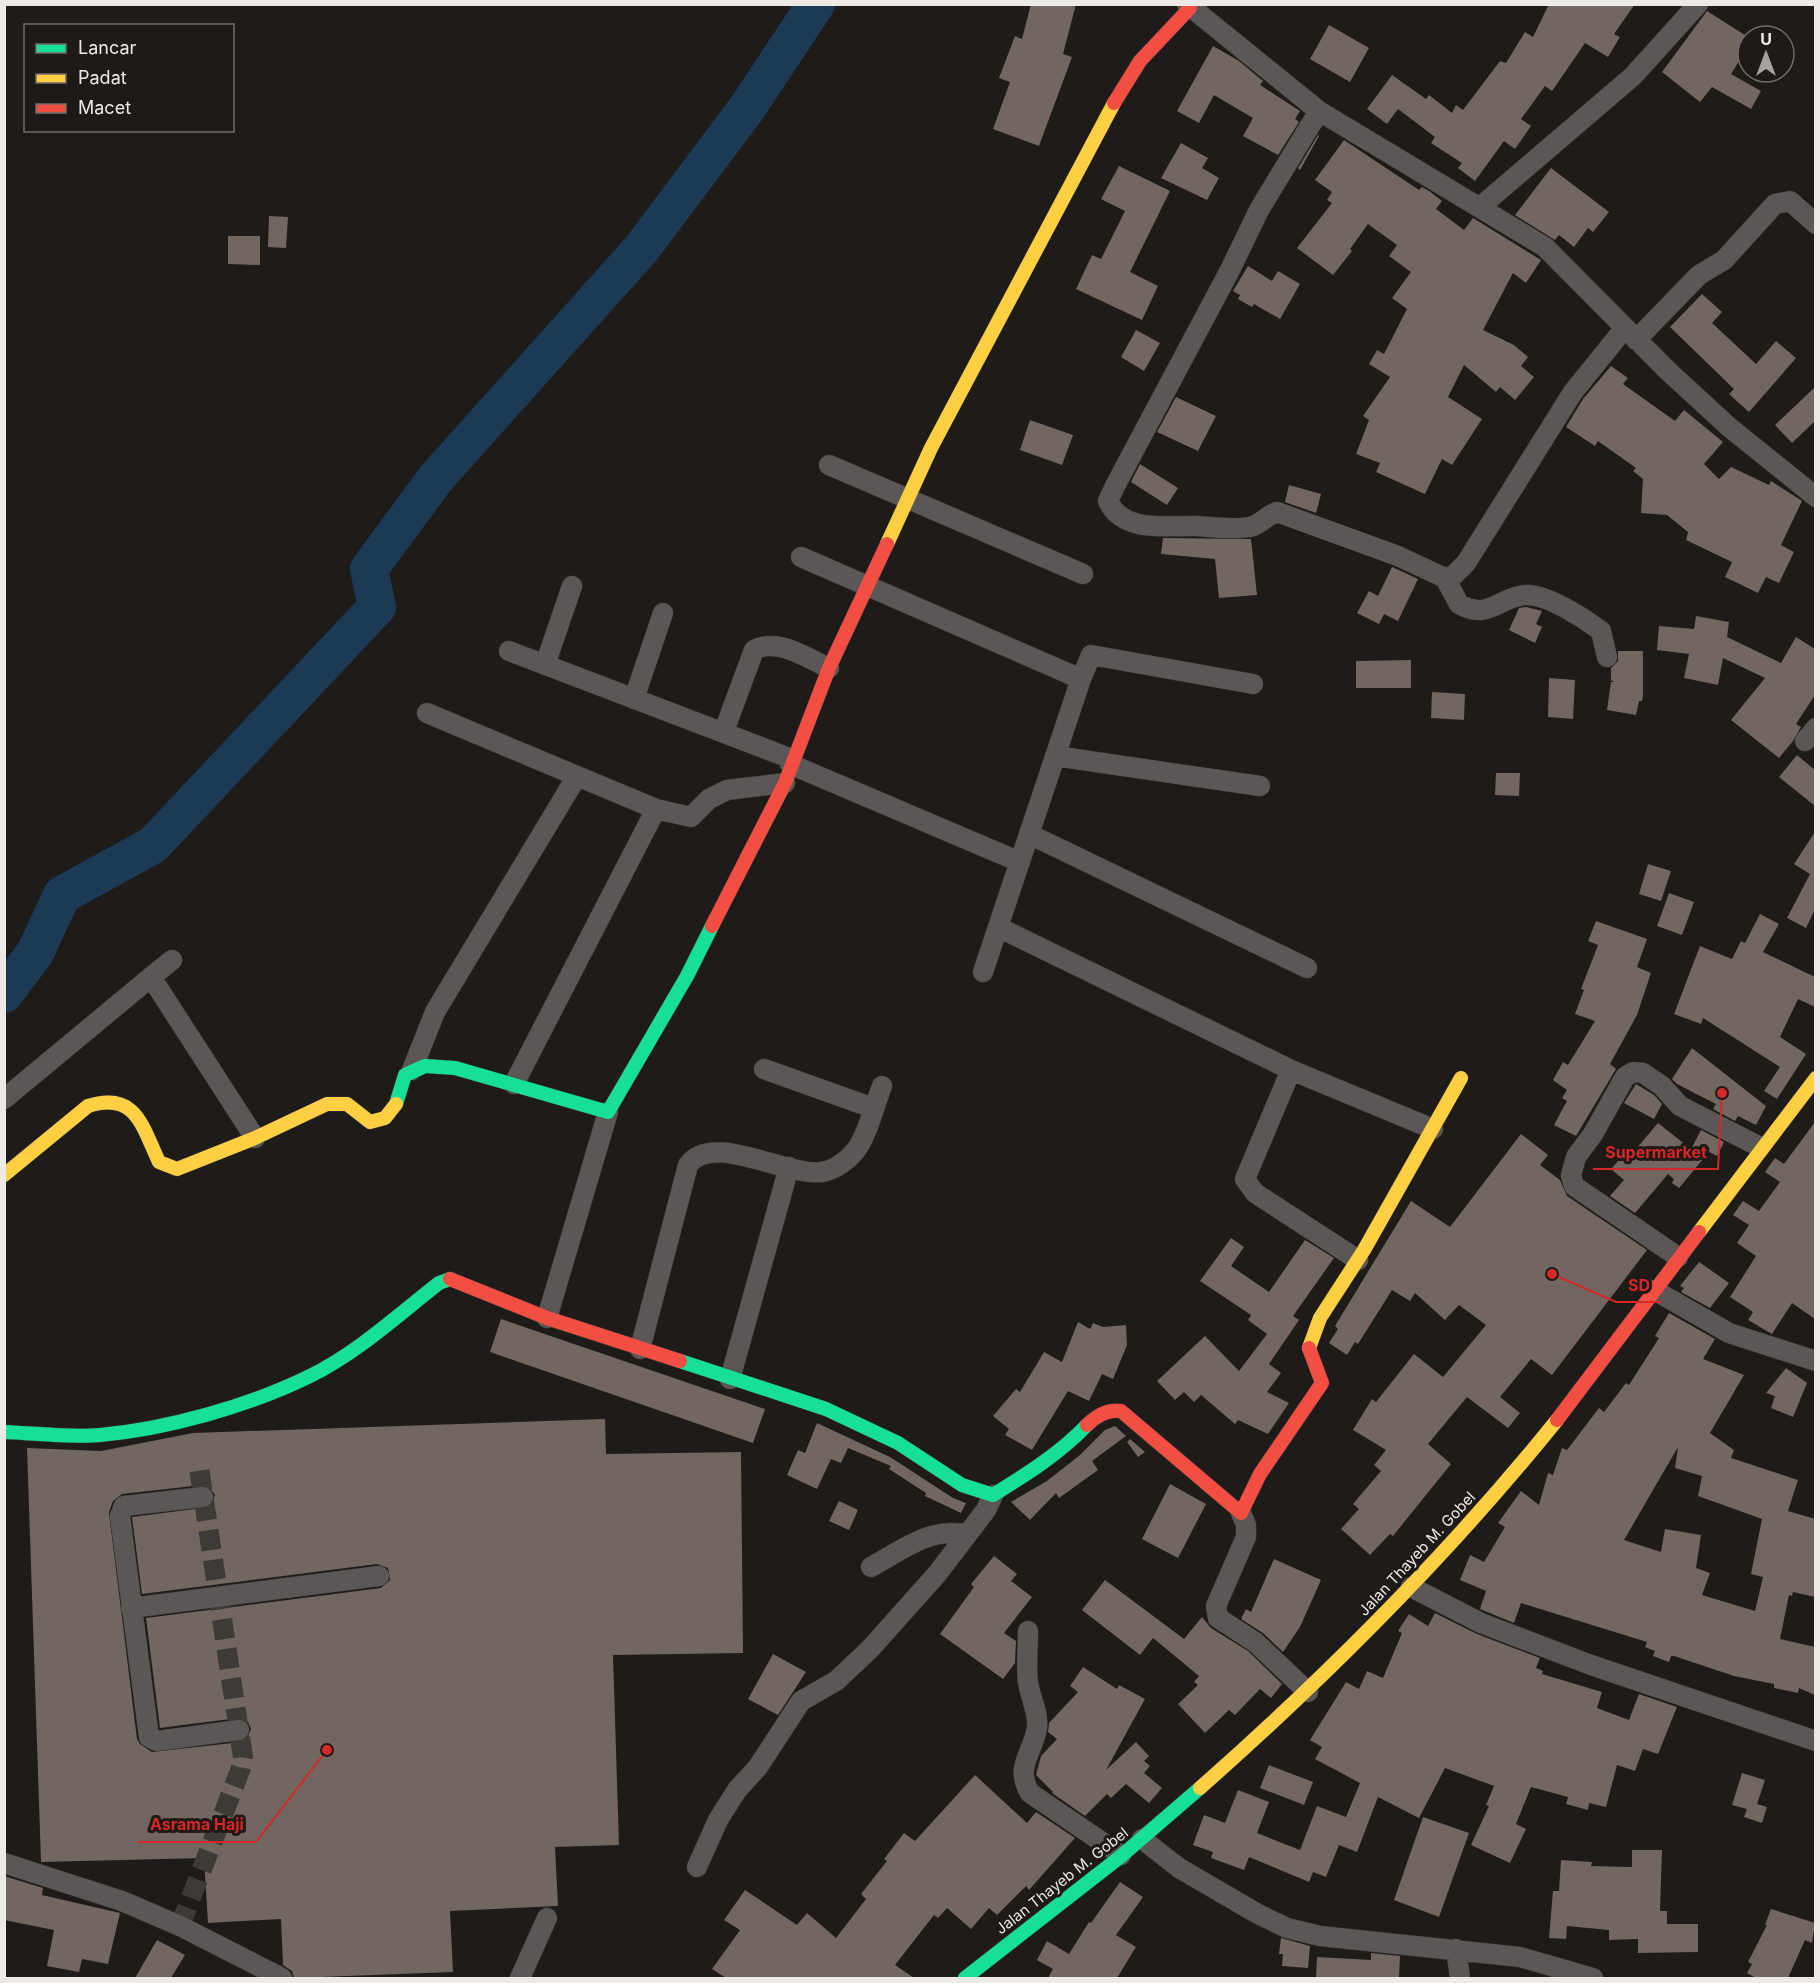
<svg xmlns="http://www.w3.org/2000/svg" width="1820" height="1983" viewBox="0 0 1820 1983" font-family="Inter,sans-serif">
<style>
.lines{fill:none;stroke-linecap:round;stroke-linejoin:round}
.river{stroke:#1c3956;stroke-width:38}
.building{fill:#716660;fill-rule:evenodd}
.street-tunnel{stroke:#3d3a38;stroke-width:20;stroke-dasharray:20 10;stroke-linecap:butt}
.street-casing{stroke:#393636;stroke-width:21}
.fast-casing{stroke:#393636;stroke-width:15}
.slow-casing{stroke:#393636;stroke-width:15}
.jam-casing{stroke:#393636;stroke-width:15}
.street{stroke:#5a5756;stroke-width:20}
.fast{stroke:#16e098;stroke-width:14}
.slow{stroke:#ffcf43;stroke-width:14}
.jam{stroke:#f24e42;stroke-width:14}
.labels{text-anchor:middle;stroke-width:6;stroke-linejoin:round;paint-order:stroke}
.street-label{font-size:15px;fill:#ede9e7;stroke:#1f1a18}
.leader{fill:none;stroke:#d62828;stroke-width:2}
.callout-dot{fill:#d62828;stroke:#1f1a18;stroke-width:2}
.callout-label{font-size:16px;text-anchor:middle;font-weight:bold;fill:#d62828;stroke:#1f1a18;stroke-width:6;stroke-linejoin:round;paint-order:stroke}
</style>
<rect width="100%" height="100%" fill="#1e1b19"/>
<g class="lines">
<path class="river" d="M4,994l31,-41 27,-58 91,-50 224,-238 -8,-38 67,-91 206,-230 105,-140 69,-104"/>
</g>
<path class="building" d="M1031,4h45l-13,50 9,3 -33,89 -46,-17 17,-47 -11,-4 16,-42 7,3z
M1549,4h86l-21,30 6,3 -12,20 -23,-14 -33,48 -7,-5 -24,33 10,7 -16,23 -11,-8 -29,40 -17,-13 4,-5 -31,-20 4,-6 -37,-28 -11,15 -20,-15 25,-34 34,24 3,-4 23,18 4,-8 7,5 37,-49 6,2 19,-31 8,5z
M1707,11l41,26v10l-17,27 30,17 -10,18 -39,-22 -12,15 -38,-30z
M1329,25l40,23 -19,34 -40,-23z
M1213,46l26,15 24,20 -3,4 40,26 -5,8 4,3 -21,33 -35,-19 10,-18 -39,-23 -15,28 -22,-12z
M1318,135l1,1 -19,34 -2,-2z
M1344,140l75,50 3,-3 7,4 13,10 -6,8 28,21 9,-12 68,42 -15,23 -13,-10 -30,57 31,15 14,12 -7,9 13,11 -19,23 -15,-13 -4,5 -32,-27 -16,32 34,22 -30,46 -10,-6 -17,35 -49,-22 4,-9 -24,-9 13,-34 -6,-4 27,-39 -21,-13 8,-14 7,4 23,-45 -15,-11 19,-26 -22,-16 8,-11 -29,-21 -18,25 2,2 -19,24 -36,-27 35,-45 -5,-3 5,-8 -17,-12z
M1181,143l27,15 -6,10 17,10 -12,22 -46,-22z
M1119,166l51,25 -40,81 28,14 -16,34 -66,-31 16,-34 9,4 24,-48 -24,-12z
M1551,168l58,44 -16,20 -5,-4 -14,19 -15,-12 -4,5 -40,-25z
M269,216l19,1 -2,31 -18,-1z
M228,236h32v29l-32,-1z
M1248,266l24,15 6,-10 22,13 -20,35 -26,-15 -2,3 -14,-8 2,-4 -7,-4z
M1702,294l20,18 -10,11 44,41 20,-23 20,17 -47,54 -20,-18 5,-5 -64,-62z
M1136,330l24,13 -16,28 -23,-14z
M1611,366l17,12 -5,6 52,37 9,-11 39,32 -19,22 15,15 12,-12 38,18 2,-4 31,20 -21,44 13,7 -15,31 -13,-6 -8,16 -33,-16 7,-15 -46,-22 2,-8 -21,-17 -26,-2 2,-34 -10,-8 3,-3 -38,-27 -3,5 -29,-19 17,-28z
M1815,387v34l-23,22 -17,-18z
M1176,397l40,19 -18,35 -41,-19z
M1030,420l43,15 -11,30 -42,-15z
M1140,464l38,24 -11,17 -36,-23z
M1289,485l32,9 -5,19 -31,-11z
M1163,538l88,1 6,56 -38,3 -4,-39 -54,-5z
M1392,567l26,12 -20,42 -14,-7 -5,10 -22,-11 12,-22 9,5z
M1526,607l16,4 -6,13 6,3 -7,16 -26,-13 10,-22z
M1696,616l33,6 -2,15 54,26 15,-26 19,12v46l-19,29 5,3 -8,14 -14,17 -48,-38 34,-42 -42,-20 -5,27 -34,-7 5,-24 -32,-4 2,-24 35,3z
M1618,651h25v45l-1,5h-3l-3,14 -29,-5 4,-28h3l-3,-2v-12l7,-7z
M1411,660v28h-55v-27z
M1549,678l26,2 -2,39 -25,-2z
M1432,692l33,2 -1,26 -33,-2z
M1797,755l18,15v36l-36,-29z
M1496,773h24l-1,23 -24,-1z
M1815,832v77l-9,19 -19,-10 23,-44 -16,-10z
M1648,864l23,7 -10,30 -22,-7z
M1669,893l25,9 -12,33 -25,-9z
M1760,914l19,10 -16,28 52,25v30l-17,-8 -18,38 26,17 -29,45 -13,-8 16,-24 -77,-49 -2,6 -27,-10 26,-68 32,13 9,-18 4,2z
M1596,921l51,18 -10,28 14,6 -14,42 -27,49 6,5 -40,67 -22,-11 13,-24 -5,-3 5,-8 -14,-10 10,-18 5,3 27,-44 -20,-7 9,-24 -3,-1 17,-44 -10,-4z
M1692,1048l74,58 -10,19 -18,-9 -3,5 -22,-12 3,-5 -39,-20 -5,-5z
M1636,1084l18,11 8,9 -8,15 -30,-16z
M1815,1122v197l-23,-16 -20,31 -24,-14 5,-8 -23,-15 26,-41 -19,-13 12,-18 -16,-10 10,-14 16,10 21,-29 -15,-10 10,-14 9,6z
M1658,1123l33,26 10,-19 23,12 -7,14 -8,-4 -30,36 -7,-5 2,-4 -6,-5 -33,39 -25,-17 14,-16 -13,-11 15,-17 4,4z
M1521,1134l27,21 -8,10 20,15 7,16 80,54 -95,125 -21,-16 -31,38 20,16 -12,15 -41,-31 -39,47 23,20 -58,72 -3,-2 -20,21 -29,-26 18,-20 -6,-5 28,-33 -7,-6 12,-15 -33,-20 19,-31 4,3 38,-48 29,23 43,-52 -27,-20 -14,15 -30,-27 -5,8 -18,-11 -34,54 -3,-2 -8,13 -18,-12 9,-14 -3,-3 76,-125 39,26z
M1231,1238l13,9 -13,19 38,26 36,-52 29,18 -41,58 6,4 -30,44 12,9 -14,19 22,11 -21,31 -30,-14 -3,4 -34,-29 -7,7 -10,-10 -9,8 -18,-19 48,-45 34,35 28,-37 -19,-14 3,-5 -51,-34z
M1699,1262l30,21 -19,25 -29,-16 3,-4 -4,-2z
M1669,1313l46,26 -12,20 41,16 -34,58 24,17 -3,8 67,22 -10,31 27,8v78l-22,-5 -1,4 -3,-1 -9,44 35,8v48l-16,-7 -1,5 -24,-5v-4l-40,-8 -60,-20h-3l-2,6 -16,-6 2,-5 -10,-4 2,-5 -126,-39 -7,20 -34,-14 6,-18 -26,-11 10,-25 14,7 21,-35 -7,-4 23,-32 18,14 9,-32 5,2 9,-27 5,2 32,-42 5,4 22,-29 3,2 30,-47 -4,-2zM1678,1447l-3,21 27,8 -4,20 64,23 -11,55 12,3 -8,34 -53,-16 8,-22 -14,-5 5,-33 -36,-6 -4,23 -37,-12z
M501,1319l264,90 -12,34 -263,-91z
M1078,1322l12,7 3,-6 10,4 23,-2 1,20 -14,34 -11,-5 -13,27 -21,-10 -36,59 -27,-15 4,-6 -16,-13 23,-27 4,3 24,-40 18,10z
M1786,1368l21,15 -14,34 -22,-9 4,-12 -9,-3z
M605,1419l1,35 135,-2 2,201 -130,2 6,190 -64,2 3,59 -108,5 3,61 -159,6 -2,-7 -9,-6 -2,-46 -73,4 -4,-65 -163,4 -14,-414 74,3 92,-18zM202,1485l6,1 7,9 -5,12 -78,10 10,77 235,-30 11,4 2,12 -9,8 -235,30 14,110 78,-10 10,4 3,7 -4,10 -6,3 -89,10 -12,-8 -3,-5 -28,-227 4,-11 9,-7z
M817,1423l73,34 63,41 13,5 -5,10 -36,-17 1,-3 -37,-24 2,-3 -43,-18 -7,15 -10,-4 -14,30 -30,-14 11,-25 7,3z
M1115,1426l11,10 -34,25 6,9 -39,28 -3,-5 -26,27 -19,-18 36,-21 33,-26 25,-25z
M1130,1439l15,13 -7,5 -11,-15z
M1170,1484l36,20 -28,54 -36,-19z
M839,1501l19,9 -9,20 -20,-9z
M994,1556l23,18 -6,7 21,16 -28,36 12,8 -1,22 -12,16 -63,-45 34,-47 -3,-3z
M1274,1559l47,21 -21,47 -17,25 -20,-19 -22,-14 5,-10 5,3z
M1105,1580l79,59 18,-22 9,11 37,23 34,33 -11,14 -11,-9 -25,26 -6,-5 -24,23 -27,-29 20,-19 -4,-3 5,-6 -46,-38 -13,17 -58,-45z
M1435,1613l42,21 63,24 -4,10 7,3 -1,3 60,18 -5,16 32,12 10,-26 38,13 -19,47 -15,-5 -8,22 -18,-6 -11,42 -17,-4 -1,7 -22,-6 2,-7 -37,-10 -15,37 10,5 -16,34 -39,-18 18,-39 -3,-1 8,-19 -49,-18 -26,50 -41,-21 -21,55 -18,-7 -13,32 -13,-5 -4,10 -60,-25 -5,13 -33,-12 2,-6 -20,-7 11,-30 21,8 13,-33 31,12 -12,31 43,17 17,-44 29,11 14,-34 -45,-24 7,-12 -12,-7 36,-58 13,7 8,-18 16,7 19,-45 -4,-2 11,-17 19,12z
M773,1654l33,18 -28,43 -30,-16z
M1083,1667l34,22 2,-4 26,14 -39,71 30,-28 13,14 -5,5 6,5 -6,7 18,15 -13,15 -23,-19 -15,14 -4,-4 -22,22 -33,-23 1,-1 -17,-17 5,-19 16,-17 -9,-7 1,-9 29,-31 -8,-6z
M1269,1765l44,17 -9,23 -44,-17z
M1742,1773l23,7 -8,24 10,3 -5,16 -18,-6 3,-8 -15,-4z
M975,1775l52,48 9,-11 39,26 -46,52 -3,-4 -29,29 -8,-7 -18,21 -24,-21 -9,10 -4,-3 -39,50 19,13h-188l-14,-9 28,-39 -16,-10 21,-30 52,35 10,-12 29,25 30,-39 -5,-5 26,-33 -3,-2 20,-26 11,8z
M1423,1817l46,16 -30,84 -45,-17z
M1632,1850h30l-2,61h7v13h31v28l-60,1v-14l-29,1v-10l-42,-4 -1,13 -17,-1 4,-47h6l2,-31 31,2 -1,4 41,1z
M4,1876l39,12 -1,7 78,18 -12,51 -26,-5 -3,13 -32,-6 7,-36 -50,-10z
M1120,1882l23,15 -27,38 20,12 -19,31h-69l5,-9 -16,-9 10,-19 22,13 20,-32 2,1z
M1771,1909l44,14 -3,20 -7,-3 -17,38h-32l-9,-5 5,-9 -4,-2 19,-37h-2z
M1281,1938l29,8 -2,22 -26,-2 1,-12h-4z
M157,1940l28,15 -14,23h-36z
M1371,1953l29,3 -1,22h-83l1,-21 54,3z"/>
<g class="lines">
<path class="street-tunnel" d="M180,1926l61,-158 2,-11 -44,-289"/>
<g class="street-casing">
<path id="street" d="M1187,4l132,107 226,136 122,123 62,57 87,70
M1319,111l-60,99 -29,60 -115,216 -7,15c15,33 61,24 89,25 17,1 35,4 52,1 11,-1 17,-12 28,-15l121,44 47,22 9,-3 12,-12 107,-171 51,-63
M1480,207l153,-131 65,-72
M1636,340l63,-65 25,-15 51,-56 15,-3 26,23
M829,465l254,109
M801,557l280,122
M1445,578l14,26c29,17 40,-7 66,-9 21,-2 60,24 76,36l6,26
M509,651l283,108
M545,665l27,-79
M634,699l29,-86
M724,731l30,-81c23,-13 53,8 75,18
M1805,741l11,-13
M1055,756l205,30
M790,764l230,98
M656,809l35,8 18,-18 18,-9 58,-7
M1029,834l278,134
M998,927l293,143 142,59
M983,972l98,-293 10,-24 162,29
M151,977l21,-17
M764,1069l109,39
M412,1070l23,-58 142,-236 -150,-63
M1291,1070l-46,109 10,14 103,67
M514,1084l142,-275 -79,-33
M4,1099l147,-122 104,161
M1678,1257l-104,-71 -3,-11 5,-18 17,-23 32,-57 8,-5 10,1 19,13 18,20 80,41
M1654,1290l75,43 87,28
M547,1318l61,-206
M640,1349l48,-184c24,-34 99,12 134,7 13,-2 26,-12 34,-22 11,-14 19,-46 26,-64
M730,1379l59,-212
M203,1497l-79,9 -4,10 29,221 8,4 82,-11
M1241,1513l5,12v12l-30,69 2,12 37,24 53,50
M871,1567c31,-17 60,-41 96,-32
M1411,1587l70,36 110,42 225,76
M131,1608l248,-32
M1028,1631c0,17 -2,35 0,51 2,15 11,31 9,46 -4,25 -23,39 -7,65l91,62
M1142,1839l37,29 79,46 29,14 33,8 200,21 73,21
M4,1863l118,38 58,25 102,52
M697,1867l21,-47 19,-30 21,-23 43,-66 35,-20 34,-32 67,-75 49,-64 7,-15
M1456,1949l4,29
M520,1978l27,-60"/>
</g>
<g class="fast-casing">
<path id="fast" d="M396,1104l9,-29 20,-9 30,2 153,44 79,-136 25,-50
M680,1361l146,48 72,34 64,42 31,10c34,-21 66,-41 94,-70
M4,1432c31,1 65,6 96,3 67,-6 149,-29 210,-59 47,-23 88,-61 129,-93l11,-4
M965,1978l155,-121 80,-69"/>
</g>
<g class="slow-casing">
<path id="slow" d="M887,544l44,-96 183,-345
M4,1175l84,-69c48,-15 54,20 71,56l18,7 78,-31 72,-34h20l23,18 15,-4 11,-14
M1699,1232l117,-154
M1309,1348l11,-30 44,-68 97,-172
M1200,1788c129,-114 249,-234 357,-368"/>
</g>
<g class="jam-casing">
<path id="jam" d="M1114,103l26,-42 50,-53
M712,926l73,-143 44,-115 58,-124
M450,1279l97,39 133,43
M1557,1420l142,-188
M1087,1425c9,-9 20,-16 34,-14l120,102 19,-39 62,-91 -13,-35"/>
</g>
<use href="#street" class="street"/>
<use href="#fast" class="fast"/>
<use href="#slow" class="slow"/>
<use href="#jam" class="jam"/>
</g>
<g class="labels">
<g class="street-label">
<text transform="translate(1417 1554) rotate(-47)" y="5">Jalan Thayeb M. Gobel</text>
<text transform="translate(1062 1881) rotate(-38)" y="5">Jalan Thayeb M. Gobel</text>
</g>
</g>
<path class="leader" d="M1722 1093L1718 1169H1593M1552 1274L1616 1302H1662M327 1750L256 1842H138"/>
<g class="callout-dot">
<circle cx="1722" cy="1093" r="6"/>
<circle cx="1552" cy="1274" r="6"/>
<circle cx="327" cy="1750" r="6"/>
</g>
<g class="callout-label">
<text x="1656" y="1158">Supermarket</text>
<text x="1639" y="1291">SD</text>
<text x="197" y="1830">Asrama Haji</text>
</g>
<rect width="1820" height="1983" fill="none" stroke="#ede9e7" stroke-width="12"/>
<rect x="24" y="24" width="210" height="108" fill="#1f1a18" stroke="#716d6b" stroke-width="1.5"/>
<rect x="36" y="44" width="30" height="9" fill="#16e098" stroke="#716d6b" stroke-width="1.5"/>
<text x="78" y="54" font-size="18" fill="#ede9e7">Lancar</text>
<rect x="36" y="74" width="30" height="9" fill="#ffcf43" stroke="#716d6b" stroke-width="1.5"/>
<text x="78" y="84" font-size="18" fill="#ede9e7">Padat</text>
<rect x="36" y="104" width="30" height="9" fill="#f24e42" stroke="#716d6b" stroke-width="1.5"/>
<text x="78" y="114" font-size="18" fill="#ede9e7">Macet</text>
<g transform="translate(1766 54)"><circle r="28" fill="#1f1a18" stroke="#716d6b" stroke-width="1.5"/>
<path d="M0-4.5L10 22L0 15L-10 22Z" fill="#a5a19f"/>
<text y="-9" font-size="16" font-weight="bold" text-anchor="middle" fill="#ede9e7">U</text>
</g>
</svg>
